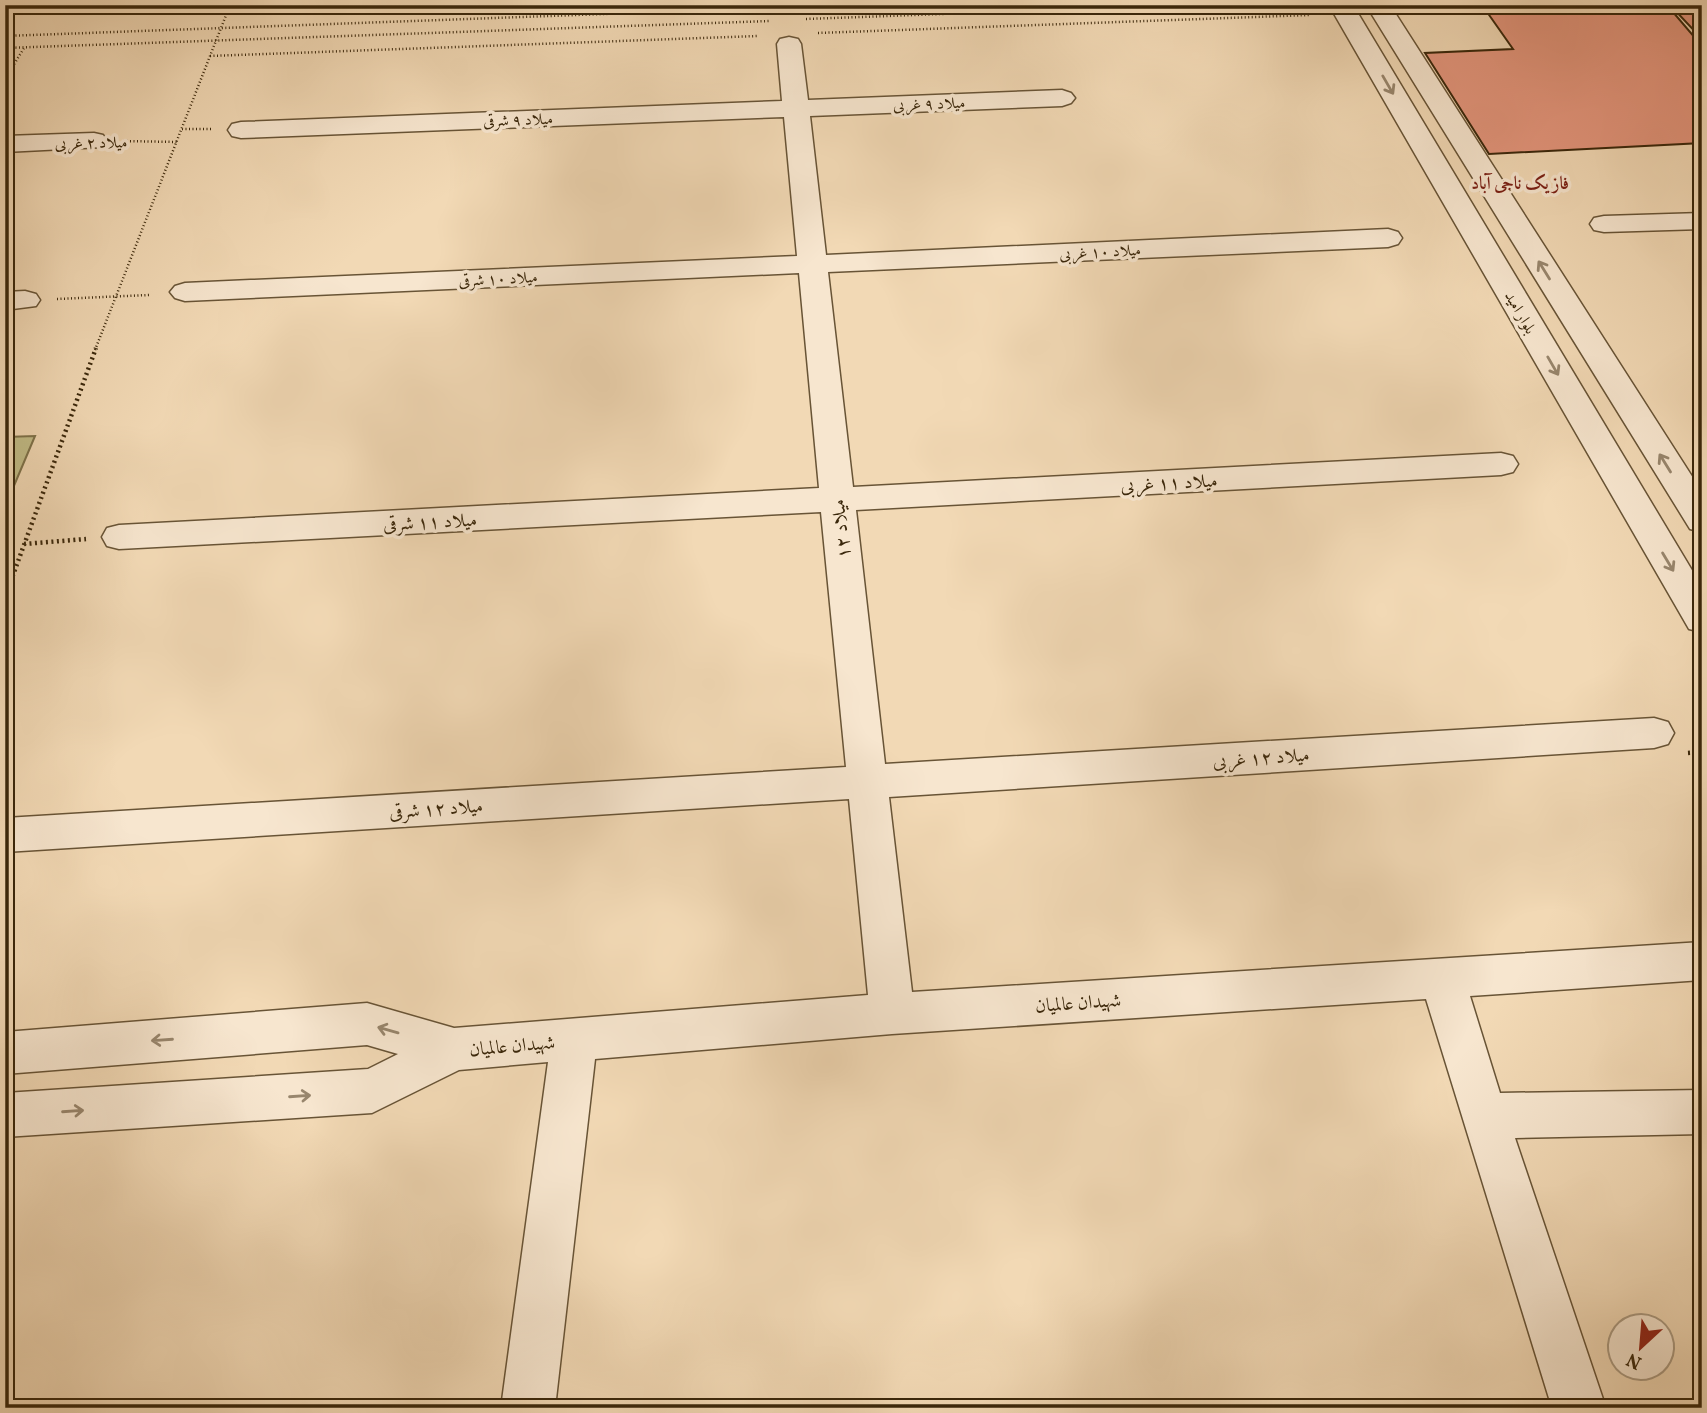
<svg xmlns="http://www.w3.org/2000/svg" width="1707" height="1413" viewBox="0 0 1707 1413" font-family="Vollkorn,Amiri,serif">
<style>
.green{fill:#c2bd88;stroke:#7e724a;stroke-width:2}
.building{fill:#e3957c;stroke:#3a270b;stroke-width:2}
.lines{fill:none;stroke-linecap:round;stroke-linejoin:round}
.minor-casing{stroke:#685436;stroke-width:3}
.path-far1{stroke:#3a270b;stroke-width:2.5;stroke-dasharray:1 2.5;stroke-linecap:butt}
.path{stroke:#3a270b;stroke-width:4.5;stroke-dasharray:2 3.5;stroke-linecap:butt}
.minor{fill:#f7e6cf;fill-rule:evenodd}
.oneway{stroke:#98866d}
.labels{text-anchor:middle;stroke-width:7;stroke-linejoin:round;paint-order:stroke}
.far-street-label{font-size:16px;fill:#3a270b;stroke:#f7e6cf}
.far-neighbourhood-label{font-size:18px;font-weight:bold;fill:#7a1f14;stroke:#f7e6cf}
.street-label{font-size:19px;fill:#3a270b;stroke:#f7e6cf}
</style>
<rect width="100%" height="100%" fill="#f2d9b5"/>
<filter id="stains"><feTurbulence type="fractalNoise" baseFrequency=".00286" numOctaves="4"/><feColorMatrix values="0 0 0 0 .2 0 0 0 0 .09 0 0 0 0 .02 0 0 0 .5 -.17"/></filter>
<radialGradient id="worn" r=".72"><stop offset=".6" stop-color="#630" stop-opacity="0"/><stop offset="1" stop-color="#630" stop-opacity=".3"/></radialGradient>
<path class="green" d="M35,436l-30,71v-70z"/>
<path class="building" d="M1667,5l35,41v97l-213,11 -64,-101 88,-4 -26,-37z
M1670,5h32v34z"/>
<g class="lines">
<g class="minor-casing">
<path id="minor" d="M1329,5h24l349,582v45l-13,-3z
M1366,5h24l312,487v40l-12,-3z
M789,37l9,2 3,5 7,56 254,-10 9,3 4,5 -4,5 -9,3 -252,10 16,139 562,-26 10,3 4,6 -4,6 -10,3 -560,25 25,215 648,-34 12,3 5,8 -5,8 -12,3 -645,35 29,254 769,-46 14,4 6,11 -6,11 -14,4 -765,49 23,195 790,-50v38l-232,16 30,97 202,-3v44l-187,4 91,270h-54l-126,-409 -534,35 -297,25 -40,349h-54l47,-346 -89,8 -87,43 -367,24v-44l363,-24 30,-15 -31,-9 -362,29v-42l362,-29 87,25 414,-33 -19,-196 -844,53v-34l841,-51 -25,-255 -702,37 -12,-3 -5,-9 5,-9 12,-3 700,-37 -20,-215 -614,28 -10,-3 -5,-6 5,-6 10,-3 612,-27 -13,-139 -543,21 -9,-2 -4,-6 4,-6 9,-2 541,-21 -5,-57 3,-5z
M94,133l9,2 4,6 -4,6 -98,5v-16z
M1702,213v16l-98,3 -10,-2 -4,-6 4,-6 10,-2z
M25,291l11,3 4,6 -4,6 -31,4v-18z"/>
</g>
<path class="path-far1" d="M1417,10l125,-5
M806,19l380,-14
M818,33l492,-18
M5,36l843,-31
M5,48l764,-27
M210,56l547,-20
M5,79l19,-31
M182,129h30
M123,141l54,1
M57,299l92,-4
M95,350l135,-345"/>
<path class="path" d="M24,544l62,-5
M5,597l91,-249
M1688,753l14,-1"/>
<use href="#minor" class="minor"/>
</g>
<defs><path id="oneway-shaft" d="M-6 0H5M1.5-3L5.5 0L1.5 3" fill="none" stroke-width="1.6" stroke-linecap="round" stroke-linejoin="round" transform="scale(1.75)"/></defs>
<g class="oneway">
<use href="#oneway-shaft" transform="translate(1388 85) rotate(60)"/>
<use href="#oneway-shaft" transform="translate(1544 270) rotate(-122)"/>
<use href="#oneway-shaft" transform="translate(1553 366) rotate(60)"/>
<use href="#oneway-shaft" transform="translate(1665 463) rotate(-122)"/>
<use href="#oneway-shaft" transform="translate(1668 562) rotate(59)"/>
<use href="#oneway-shaft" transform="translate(388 1030) rotate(-164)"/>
<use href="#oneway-shaft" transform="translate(162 1040) rotate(176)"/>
<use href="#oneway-shaft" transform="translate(300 1096) rotate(-4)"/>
<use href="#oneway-shaft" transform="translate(73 1111) rotate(-4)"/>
</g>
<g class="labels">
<g class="far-street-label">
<text transform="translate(929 103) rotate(-2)" y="6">میلاد ۹ غربی</text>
<text transform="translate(518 119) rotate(-2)" y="6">میلاد ۹ شرقی</text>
<text transform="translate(91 142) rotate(-1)" y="6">میلاد ۲ غربی</text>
<text transform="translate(1100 251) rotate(-3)" y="6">میلاد ۱۰ غربی</text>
<text transform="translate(498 278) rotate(-3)" y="6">میلاد ۱۰ شرقی</text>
<text transform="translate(1521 312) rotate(60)" y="6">بلوار امید</text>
</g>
<g class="far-neighbourhood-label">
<text x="1520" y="189">فاز یک ناجی آباد</text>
</g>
<g class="street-label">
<text transform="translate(1169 482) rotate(-3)" y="7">میلاد ۱۱ غربی</text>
<text transform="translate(430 521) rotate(-3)" y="7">میلاد ۱۱ شرقی</text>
<text transform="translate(840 529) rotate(-96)" y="7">میلاد ۱۲</text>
<text transform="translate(1261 757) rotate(-4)" y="7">میلاد ۱۲ غربی</text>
<text transform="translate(436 808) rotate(-4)" y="7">میلاد ۱۲ شرقی</text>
<text transform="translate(1078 1002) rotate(-4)" y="7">شهیدان عالمیان</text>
<text transform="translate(512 1045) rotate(-5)" y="7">شهیدان عالمیان</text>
</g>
</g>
<rect width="1707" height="1413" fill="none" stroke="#f2d9b5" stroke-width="28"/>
<rect x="7" y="7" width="1693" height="1399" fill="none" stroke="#3a270b" stroke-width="3.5"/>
<rect x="14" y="14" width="1679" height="1385" fill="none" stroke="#3a270b" stroke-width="2"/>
<g transform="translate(1641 1347) rotate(206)"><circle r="33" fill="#f7e6cf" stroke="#ab9a81" stroke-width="2"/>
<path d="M0-5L12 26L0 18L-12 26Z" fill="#8f2418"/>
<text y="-10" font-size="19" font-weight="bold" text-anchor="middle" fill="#3a270b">N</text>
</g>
<rect width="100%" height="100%" filter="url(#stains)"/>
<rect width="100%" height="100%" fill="url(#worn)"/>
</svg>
